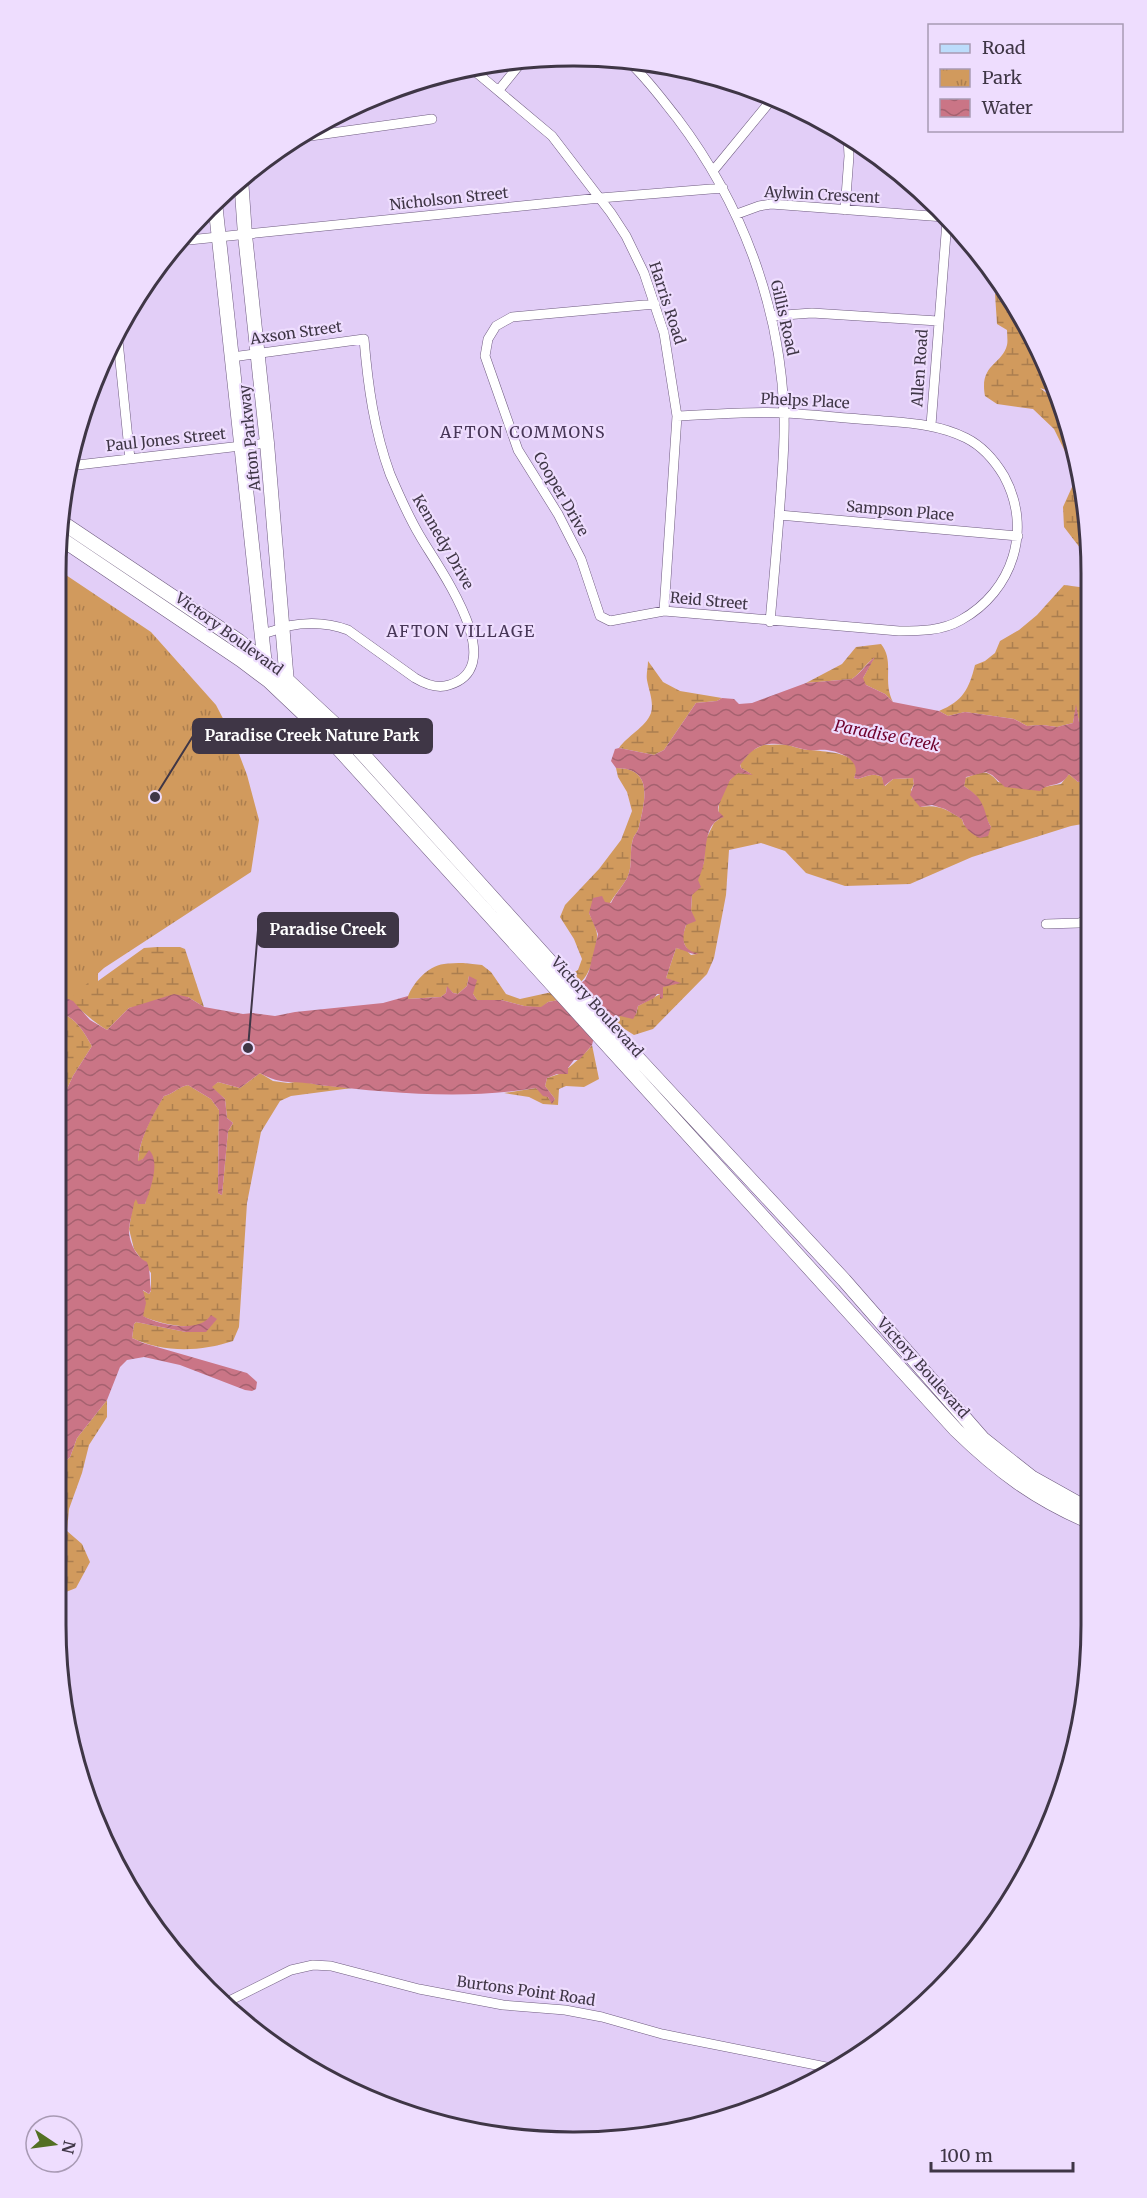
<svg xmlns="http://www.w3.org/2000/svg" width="1147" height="2198" viewBox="0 0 1147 2198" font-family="Merriweather,serif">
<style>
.wetland{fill:url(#wetland-marsh)}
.park{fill:url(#park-tufts)}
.water{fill:url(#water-waves)}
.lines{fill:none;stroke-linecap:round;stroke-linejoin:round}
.street-casing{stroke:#6e5b7f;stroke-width:10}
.secondary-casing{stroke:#6e5b7f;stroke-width:15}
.primary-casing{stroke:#fff;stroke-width:16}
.street{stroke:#fff;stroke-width:9}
.secondary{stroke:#fff;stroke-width:14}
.primary{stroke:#bcdcfb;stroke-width:15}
.labels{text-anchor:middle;stroke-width:4.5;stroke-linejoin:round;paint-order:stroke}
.street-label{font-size:15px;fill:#3f3646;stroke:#eeddfe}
.neighbourhood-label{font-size:16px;letter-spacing:1.5px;fill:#473657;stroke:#eeddfe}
.water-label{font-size:16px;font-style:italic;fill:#6f022d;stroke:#eeddfe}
.rim{fill:none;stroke:#3f3646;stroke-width:3}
.leader{fill:none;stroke:#3f3646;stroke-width:2}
.callout-dot{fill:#3f3646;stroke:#eeddfe;stroke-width:2}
.callout{fill:#3f3646;stroke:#3f3646;stroke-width:2}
.callout-label{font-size:16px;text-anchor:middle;font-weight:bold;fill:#fff}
</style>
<defs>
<pattern id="wetland-marsh" width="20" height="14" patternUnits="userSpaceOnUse" patternTransform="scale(1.5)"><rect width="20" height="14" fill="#d19a5d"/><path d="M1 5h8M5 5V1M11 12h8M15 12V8" fill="none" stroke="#ab7e4f"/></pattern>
<pattern id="park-tufts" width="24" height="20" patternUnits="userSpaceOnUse" patternTransform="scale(1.5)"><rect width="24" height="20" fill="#d19a5d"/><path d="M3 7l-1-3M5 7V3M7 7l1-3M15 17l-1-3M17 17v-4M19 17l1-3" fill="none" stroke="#ab7e4f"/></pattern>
<pattern id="water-waves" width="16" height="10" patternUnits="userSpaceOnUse" patternTransform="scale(1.5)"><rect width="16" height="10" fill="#ca7586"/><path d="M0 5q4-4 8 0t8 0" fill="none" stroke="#a5616f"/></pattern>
</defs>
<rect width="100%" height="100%" fill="#e2cef7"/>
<path class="wetland" d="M1003,291l49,85 7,24 -4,-7 -15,-5 9,7 12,13 26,98v51l-23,-30 -1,-20 14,-31 -23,-47 -21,-20 -36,-5 -12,-8c-6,-32 17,-31 22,-51 1,-4 0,-10 0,-15l-10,-6 -2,-30z
M1064,585l23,3 1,134h-9l-3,-15 -3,16 -16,4 -15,-2 -15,1 -13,-7 -49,-7 -17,4 -9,-5c24,-10 30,-22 36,-46l10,-4 10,-8 5,-12 19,-11 18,-15z
M881,644c14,17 1,37 12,58l-8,-8 -19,-9 -3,-3v-4l11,-20c-9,6 -13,15 -22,21l-46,4 36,-19 14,-17z
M648,661l15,21 17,9 42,7 -5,3 -21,2 -32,47 -10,5 -35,-7c8,-12 27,-21 32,-35 3,-11 -2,-22 -4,-33 -1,-6 1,-12 1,-19z
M763,745c8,0 17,-1 25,0 7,2 15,5 23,5 15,2 56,2 43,28l4,1c9,-3 15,-7 24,-2l3,9 8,-7 20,-1 1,6 -3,6 10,17c17,-3 27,3 41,12l2,6 27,2c-12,-21 -4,-24 -27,-41l1,-8c16,-6 22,-10 33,4l46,5 17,-3 8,-10 9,8 10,-2v43l-17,3 -99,31 -62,27 -65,2 -39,-13 -21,-22 -24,-8 -32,7 -3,45 -12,63 -7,16 -54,55 -19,6 -22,-14 8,-5 16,-2 2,-8 22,-12 3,-7 8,-6 -5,-3 10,-30 10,2 5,5 5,-1c-9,-2 -11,-8 -14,-16l4,-13 7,-6 -2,-9 1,-15 12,-33 1,-21 9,-18 5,-4c-3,-15 6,-39 19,-46l13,1 -10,-6 -1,-4 11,-13z
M616,768c38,0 29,32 23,59 -1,5 -5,8 -6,12 -4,13 0,25 -5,37 -4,9 -13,18 -18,27h-5l-16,10c3,6 8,16 8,22 0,13 -7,43 -18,48l-8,-9 7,-4 4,-11 -8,-20 -14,-22 5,-12 34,-36 22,-29 11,-29 -5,-19 -9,-15z
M157,947h23l5,2 19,58 -16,-10 -59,11 -22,22c-17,-10 -28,-23 -44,-34l35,-28v13l46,-33z
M463,963l19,2 9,7 15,22 14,5 32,-7 7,8 -11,2 -7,6 -17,-2 -23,-6h-24l-4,-6 -4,-18 -2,10 -9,8 -5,-1 -6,-6 -1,6 -5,4 -34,2c5,-15 20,-33 37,-35 6,-1 13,-1 19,-1z
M56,1012c19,3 27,19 36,34l-19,30 -17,37z
M592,1045l7,34 -15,8 -18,-1 -7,3 -1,16 -15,-1 -14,-7 -25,-4 32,-5 12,9 4,6 3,-4 -10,-13 2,-8c5,-2 10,-3 15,-5 3,-1 28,-24 30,-28z
M260,1073l13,8 15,2 13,-2 18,4 33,3 -61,8 -11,5 -19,31 -14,71 -8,124 -6,14c-33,11 -69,12 -101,-3l2,-14 2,-2 50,10h19l11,-13c-8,1 -14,6 -22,7 -13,2 -40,-4 -52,-10v-26l7,4 2,-3v-18l-17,-24 -5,-20 4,-26 3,-5 9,6 9,-40 -11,-5 -5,3c1,-23 14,-47 26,-66 9,-2 14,-9 24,-11l23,14 8,11 -1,83 4,2 6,-64 5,-8 -6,-5 -2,-19 -14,-12 7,-5 22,6z
M107,1400v17l-18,28 -7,28 -13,36 -2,22 15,13 8,18 -14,26 -20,8v-126l14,-13 7,-19z"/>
<path class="park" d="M57,569l94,63 65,73 17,33 14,37 12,45 -8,52 -147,96 -48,44z"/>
<path class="water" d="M875,657l-12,21 3,7 19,9 8,8 46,9 9,5 17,-4 49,7 13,7 15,-1 15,2 16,-4 3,-19 3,18h9v58l-10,2 -9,-8c-9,15 -19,7 -29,17l-35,-4 -13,-12 -6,-3 -20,5 -2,9c7,5 15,10 18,18 4,7 4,15 9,23l-3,9 -8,2c-9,-4 -15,-9 -18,-19l-17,-10 -13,-4 -12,2 -10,-12 4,-11 -1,-6 -20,1 -9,7 -2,-9c-9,-5 -15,-1 -24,2l-4,-1c8,-17 -12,-26 -27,-28 -7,-1 -13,1 -19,0 -15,-3 -32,-10 -47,-4 -10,4 -14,10 -21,19l1,3 12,7 -15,-2 -8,7 -12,27v4l6,6c-20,6 -17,30 -20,45 -1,6 -4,13 -6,18l3,7 -9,8 -1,15 5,11 -10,4c-5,15 -4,25 13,29 -8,1 -14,-4 -23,-6l-10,30 15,5 -18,4v11l-3,1v-5h-3l-3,4 -16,8 -2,8 -3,5 -13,-3 -26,21 -2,8 -13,15h-5l-6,8v6h-11l-10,4 -2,8 10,13 -3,5 -4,-7 -5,-1 -7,-8c-71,12 -146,5 -217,-3 -23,-5 -37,1 -59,-12l-20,15 -22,-6 -6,5 13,12 2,19 6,5 -5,8 -6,64 -4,-2 1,-83 -8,-11 -23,-14c-10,2 -15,9 -24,11 -11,19 -25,43 -26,65l5,-2 6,-9c12,12 1,40 -4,54h-7l-2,-5 -2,4c-1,8 -4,17 -5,25 -1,12 7,30 18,34 4,11 2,18 4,28l-2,4 -6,-4 3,13 -3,13c16,9 56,18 68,-1l6,4 -11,13h-20l-50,-10 -2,2 -2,14 11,5 104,30 10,9 -1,7 -4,2 -7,-1 -65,-25 -36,-8 -17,3 -7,7 -13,33 -30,38 -7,19 -14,13v-357l17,-37 19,-30c-9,-15 -17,-31 -36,-34v-18l17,7 17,19 17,10 22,-22 45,-14 14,3 16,10 39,7 10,-1 22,3 20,-4 88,-9 25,-7v3l33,-2 5,-4 1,-7 6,7 5,1 9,-8 2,-10 8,4 -4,14 4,6h24l23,6 17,1 7,-5 11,-2 26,-20 4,-9 9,-37 -9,-21 4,-15 9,-2 3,6 6,1c4,-9 13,-18 17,-27 5,-12 1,-24 5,-37 1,-4 5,-7 6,-12 6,-27 15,-59 -23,-59l-5,-7 4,-12 4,-1 35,7 10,-5 32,-47 21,-2 5,-3 12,1 5,5 13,-1 54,-20 46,-4c9,-6 14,-15 23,-22z"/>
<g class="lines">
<g class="street-casing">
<path id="street" d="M627,60c19,17 34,38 50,58 65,86 103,187 107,295 1,25 -1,51 -3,77 -3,44 -7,88 -11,132
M471,68l81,68 59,77 15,23 18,37 20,60 13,83 -13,195
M499,90l25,-31
M296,138l136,-19
M713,171l60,-73
M845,210l4,-54 -1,-19
M737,214l22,-8 12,-2 173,13
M179,241l421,-43 123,-10
M655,304l-143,13 -16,9 -8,13 -3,17 33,94 40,64 23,45 19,57 10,5 54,-10 235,20c21,0 43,0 62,-11 52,-29 72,-91 43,-144 -9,-15 -22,-30 -38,-38 -30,-15 -61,-15 -93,-18 -29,-2 -58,-5 -87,-7 -36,-2 -73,2 -109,3
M771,316l41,-3 126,8
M117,331l13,128
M232,357l132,-18c4,47 10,91 26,135 9,21 18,42 30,62 17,30 92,130 29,149 -12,4 -24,-1 -34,-7l-67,-48c-19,-7 -40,-8 -60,-4 -10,3 -17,6 -27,8
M931,425l16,-204
M69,466l198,-23
M779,515l239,21
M1046,924l33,-1 9,-3
M1072,1762l4,-23
M223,2004l68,-34 22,-5 18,1 88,23 84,16 62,5 37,7 60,17 169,34"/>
</g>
<g class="secondary-casing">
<path id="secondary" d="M241,178l4,57 22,208 20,240
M215,202l50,463
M60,521l179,120 48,39 55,51 278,308 224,241 139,159 48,38 59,33
M57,536l184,124 28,21 58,55 629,694c42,41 80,69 134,92"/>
</g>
<g class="primary-casing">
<path id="primary" d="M1076,1739l5,-21"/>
</g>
<use href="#street" class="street"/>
<use href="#secondary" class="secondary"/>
<use href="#primary" class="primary"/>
</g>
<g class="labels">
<g class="street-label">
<text transform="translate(822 195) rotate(3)" y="5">Aylwin Crescent</text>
<text transform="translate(449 199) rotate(-6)" y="5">Nicholson Street</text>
<text transform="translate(667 303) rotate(72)" y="5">Harris Road</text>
<text transform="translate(784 318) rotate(77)" y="5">Gillis Road</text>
<text transform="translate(296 333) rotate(-8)" y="5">Axson Street</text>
<text transform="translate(920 368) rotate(-86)" y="5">Allen Road</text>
<text transform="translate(805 401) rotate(3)" y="5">Phelps Place</text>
<text transform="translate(250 438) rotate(-96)" y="5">Afton Parkway</text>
<text transform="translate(166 440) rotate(-6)" y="5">Paul Jones Street</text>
<text transform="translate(561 494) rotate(60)" y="5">Cooper Drive</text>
<text transform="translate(900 511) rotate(5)" y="5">Sampson Place</text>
<text transform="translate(443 542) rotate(60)" y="5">Kennedy Drive</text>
<text transform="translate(709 601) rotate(5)" y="5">Reid Street</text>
<text transform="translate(229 634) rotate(36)" y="5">Victory Boulevard</text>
<text transform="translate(597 1007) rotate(48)" y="5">Victory Boulevard</text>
<text transform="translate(923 1368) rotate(48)" y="5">Victory Boulevard</text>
<text transform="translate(526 1991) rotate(8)" y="5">Burtons Point Road</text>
</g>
<g class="neighbourhood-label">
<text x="523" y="438">AFTON COMMONS</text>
<text x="461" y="637">AFTON VILLAGE</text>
</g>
<g class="water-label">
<text transform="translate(887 735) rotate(11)" y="6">Paradise Creek</text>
</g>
</g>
<path d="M0 0H1147V2198H0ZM573 66H574A507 507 0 0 1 1081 573V1625A507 507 0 0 1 574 2132H573A507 507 0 0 1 66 1625V573A507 507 0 0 1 573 66Z" fill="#eeddfe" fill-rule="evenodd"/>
<path class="rim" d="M573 66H574A507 507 0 0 1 1081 573V1625A507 507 0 0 1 574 2132H573A507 507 0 0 1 66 1625V573A507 507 0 0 1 573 66Z"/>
<path class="leader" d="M155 797L193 736M248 1048L258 930"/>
<g class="callout-dot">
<circle cx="155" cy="797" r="6"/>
<circle cx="248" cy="1048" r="6"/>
</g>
<g class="callout">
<rect x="193" y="719" width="239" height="34" rx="6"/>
<rect x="258" y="913" width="140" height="34" rx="6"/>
</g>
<g class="callout-label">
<text x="312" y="741">Paradise Creek Nature Park</text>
<text x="328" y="935">Paradise Creek</text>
</g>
<rect x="928" y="24" width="195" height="108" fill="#eeddfe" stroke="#a89ab4" stroke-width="1.5"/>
<rect x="940" y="44" width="30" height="9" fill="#bcdcfb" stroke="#a89ab4" stroke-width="1.5"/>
<text x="982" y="54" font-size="18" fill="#3f3646">Road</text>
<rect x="940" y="69" width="30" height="18" fill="url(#park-tufts)" stroke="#a89ab4" stroke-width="1.5"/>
<text x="982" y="84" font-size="18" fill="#3f3646">Park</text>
<rect x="940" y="99" width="30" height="18" fill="url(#water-waves)" stroke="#a89ab4" stroke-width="1.5"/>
<text x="982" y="114" font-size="18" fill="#3f3646">Water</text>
<g transform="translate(54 2144) rotate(103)"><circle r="28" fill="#eeddfe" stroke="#a89ab4" stroke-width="1.5"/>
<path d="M0-4.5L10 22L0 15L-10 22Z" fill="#537024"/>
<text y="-9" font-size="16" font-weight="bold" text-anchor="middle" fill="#3f3646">N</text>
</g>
<path d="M931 2162v9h142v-9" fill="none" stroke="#3f3646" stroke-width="3"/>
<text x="940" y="2162" font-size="18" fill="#3f3646" stroke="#eeddfe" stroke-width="4.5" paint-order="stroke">100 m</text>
</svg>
